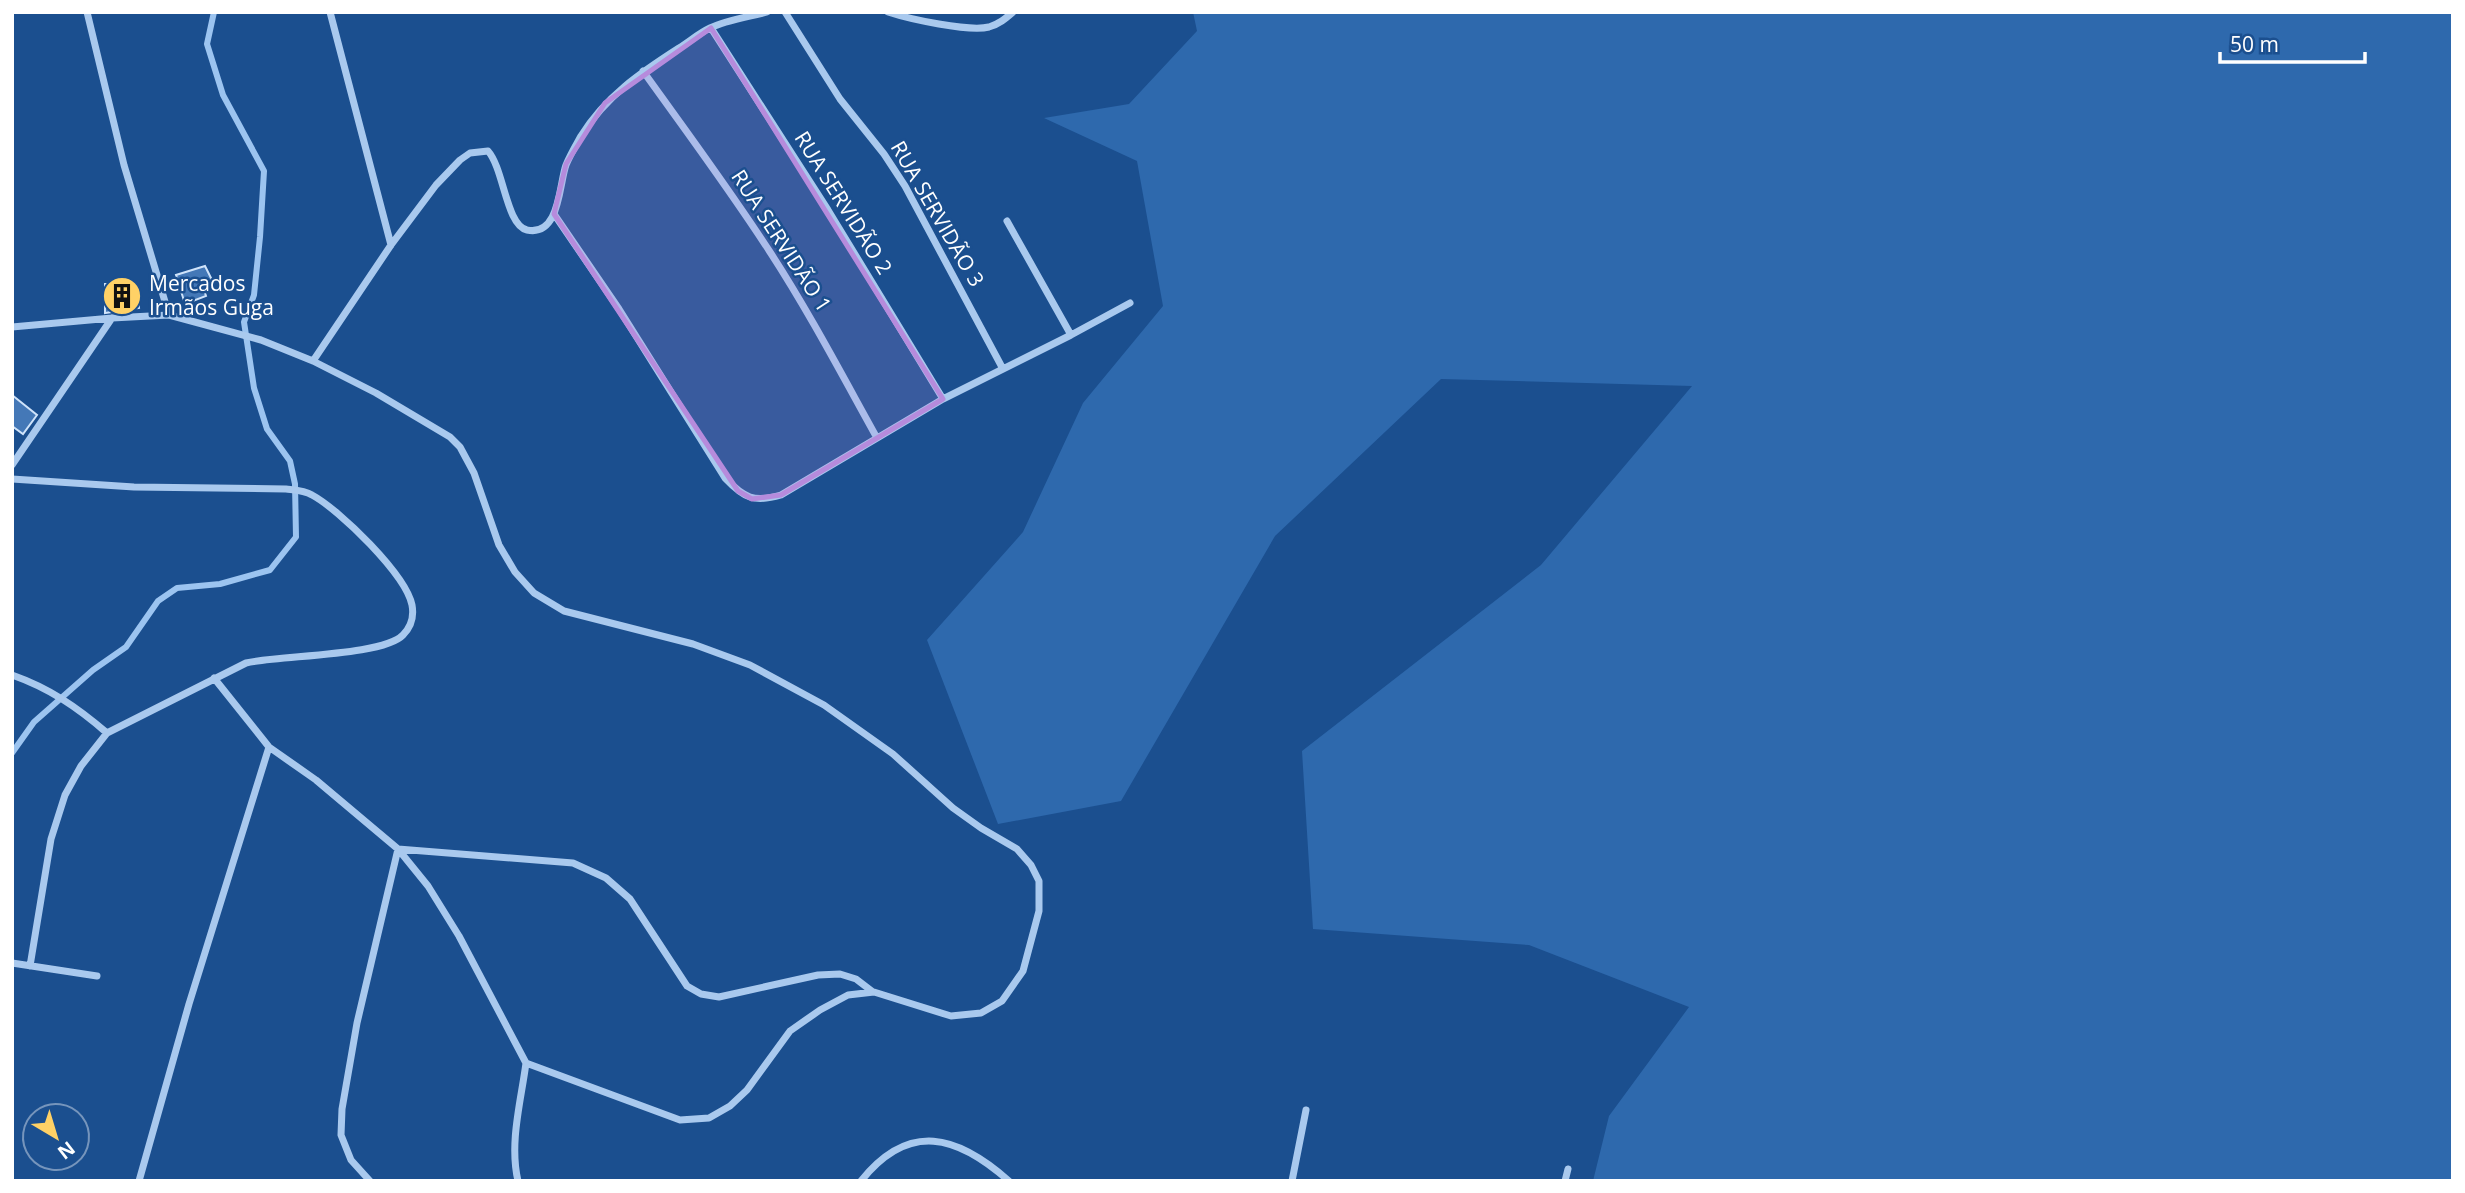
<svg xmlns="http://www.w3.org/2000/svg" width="2465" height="1193" viewBox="0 0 2465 1193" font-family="'Open Sans',sans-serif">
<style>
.green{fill:#2e69ad}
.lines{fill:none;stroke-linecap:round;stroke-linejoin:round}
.stream{stroke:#9cc4f0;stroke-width:6}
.building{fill:#4478b7;stroke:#cfe3fa;stroke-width:2}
.street{stroke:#a9c9ee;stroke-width:7}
.marked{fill:#b68bdc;fill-opacity:0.2;stroke:#b68bdc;stroke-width:5;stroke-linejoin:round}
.labels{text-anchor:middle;stroke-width:5;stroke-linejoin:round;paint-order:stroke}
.street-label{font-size:21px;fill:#fff;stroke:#1b4f8f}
.poi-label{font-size:21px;fill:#fff;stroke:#1b4f8f;text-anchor:start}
</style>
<rect width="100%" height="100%" fill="#1b4f8f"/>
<path class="green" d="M1193,12h1260v1169h-860l16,-65 80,-109 -160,-62 -216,-16 -11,-178 239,-186 151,-179 -251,-7 -166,157 -154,265 -123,23 -71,-184 96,-108 60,-129 80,-97 -26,-145 -93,-43 85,-14 68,-73z"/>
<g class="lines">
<path class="stream" d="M12,753l22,-31 59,-52 33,-23 32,-46 19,-13 43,-4 50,-14 26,-33 -1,-53 -5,-23 -23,-32 -13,-41 -10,-66 10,-27 6,-58 4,-66 -41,-76 -16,-51 7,-32"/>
</g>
<path class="building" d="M205,266l7,14 -10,4 4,12 -21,8 -9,-29z
M105,284h31l3,24 -34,5z
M12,395l25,20 -14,19 -11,-8z"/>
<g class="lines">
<path class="street" d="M87,12l37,153 45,150
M330,12l61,233
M785,12l55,87 44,55 21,32 98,183
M888,12c21,7 81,20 101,15 10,-3 16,-8 24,-15
M711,28l117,182 115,189
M643,71c43,60 87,119 127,181 39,60 72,123 107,186
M554,214l65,95 106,169c19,20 29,25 56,17l162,-96 128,-64 59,-32
M1007,221l64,114
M12,327l100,-9 57,-3 92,25 52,21 63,32 74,44 10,10 14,26 25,72 16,27 19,21 30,18 129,33 57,21 74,40 69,49 60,54 28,20 36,21 14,16 8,16v30l-16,60 -21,30 -21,12 -30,3 -77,-24 -26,3 -28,15 -30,21 -43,59 -17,16 -21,12 -29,2 -154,-57 -67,-127 -31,-50 -30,-37 -82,-69 -47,-33 -55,-69
M313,361l78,-116 45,-60 24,-25 10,-7 18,-2c16,18 18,74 39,79 33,7 32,-46 39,-65 4,-10 10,-20 15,-29 25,-40 59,-63 98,-88 10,-6 20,-15 31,-20 17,-8 39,-11 57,-16
M12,465l100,-147
M12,479l122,8 152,2c9,1 18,1 26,6 28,15 94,80 100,110 2,11 -1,22 -9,30 -20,21 -122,20 -157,28l-139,70 -26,33 -16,29 -14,44 -21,127
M12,675c37,13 65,32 95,58
M12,963l85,13
M139,1181l50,-177 80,-257
M370,1181l-19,-21 -10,-25 1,-26 15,-86 41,-174 175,14 33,15 24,21 57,87 14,8 18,3 99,-22 22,-1 16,5 17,13
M518,1181c-9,-38 3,-80 8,-118
M861,1181c48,-60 96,-46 148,0
M1292,1181l14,-71
M1565,1181l3,-12"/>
</g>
<path class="marked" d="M711,28l232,371 -162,96 -29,4 -14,-8 -184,-277 12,-50 39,-61z"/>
<defs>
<g id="building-disc" transform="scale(2.0125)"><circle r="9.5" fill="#ffd166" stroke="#1b4f8f"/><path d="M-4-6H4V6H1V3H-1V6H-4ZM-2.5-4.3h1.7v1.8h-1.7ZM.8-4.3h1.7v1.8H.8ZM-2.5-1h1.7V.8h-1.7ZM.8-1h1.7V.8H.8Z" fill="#111"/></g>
</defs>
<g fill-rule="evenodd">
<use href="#building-disc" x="122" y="296"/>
</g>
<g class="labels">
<g class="street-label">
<text transform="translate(843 203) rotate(58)" y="7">RUA SERVIDÃO 2</text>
<text transform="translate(937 214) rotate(60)" y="7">RUA SERVIDÃO 3</text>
<text transform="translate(781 241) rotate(57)" y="7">RUA SERVIDÃO 1</text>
</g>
<g class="poi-label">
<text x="149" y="291">Mercados<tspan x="149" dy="24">Irmãos Guga</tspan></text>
</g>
</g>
<rect width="2465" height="1193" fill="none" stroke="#ffffff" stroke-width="28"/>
<g transform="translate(56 1137) rotate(142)"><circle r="33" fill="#1b4f8f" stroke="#7695bc" stroke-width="2"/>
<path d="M0-5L12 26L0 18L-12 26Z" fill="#ffd166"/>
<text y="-10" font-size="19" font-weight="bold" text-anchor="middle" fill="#ffffff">N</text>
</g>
<path d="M2220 52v10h145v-10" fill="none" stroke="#ffffff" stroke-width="3.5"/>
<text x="2230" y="52" font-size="21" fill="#ffffff" stroke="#1b4f8f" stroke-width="5" paint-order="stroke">50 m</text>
</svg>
